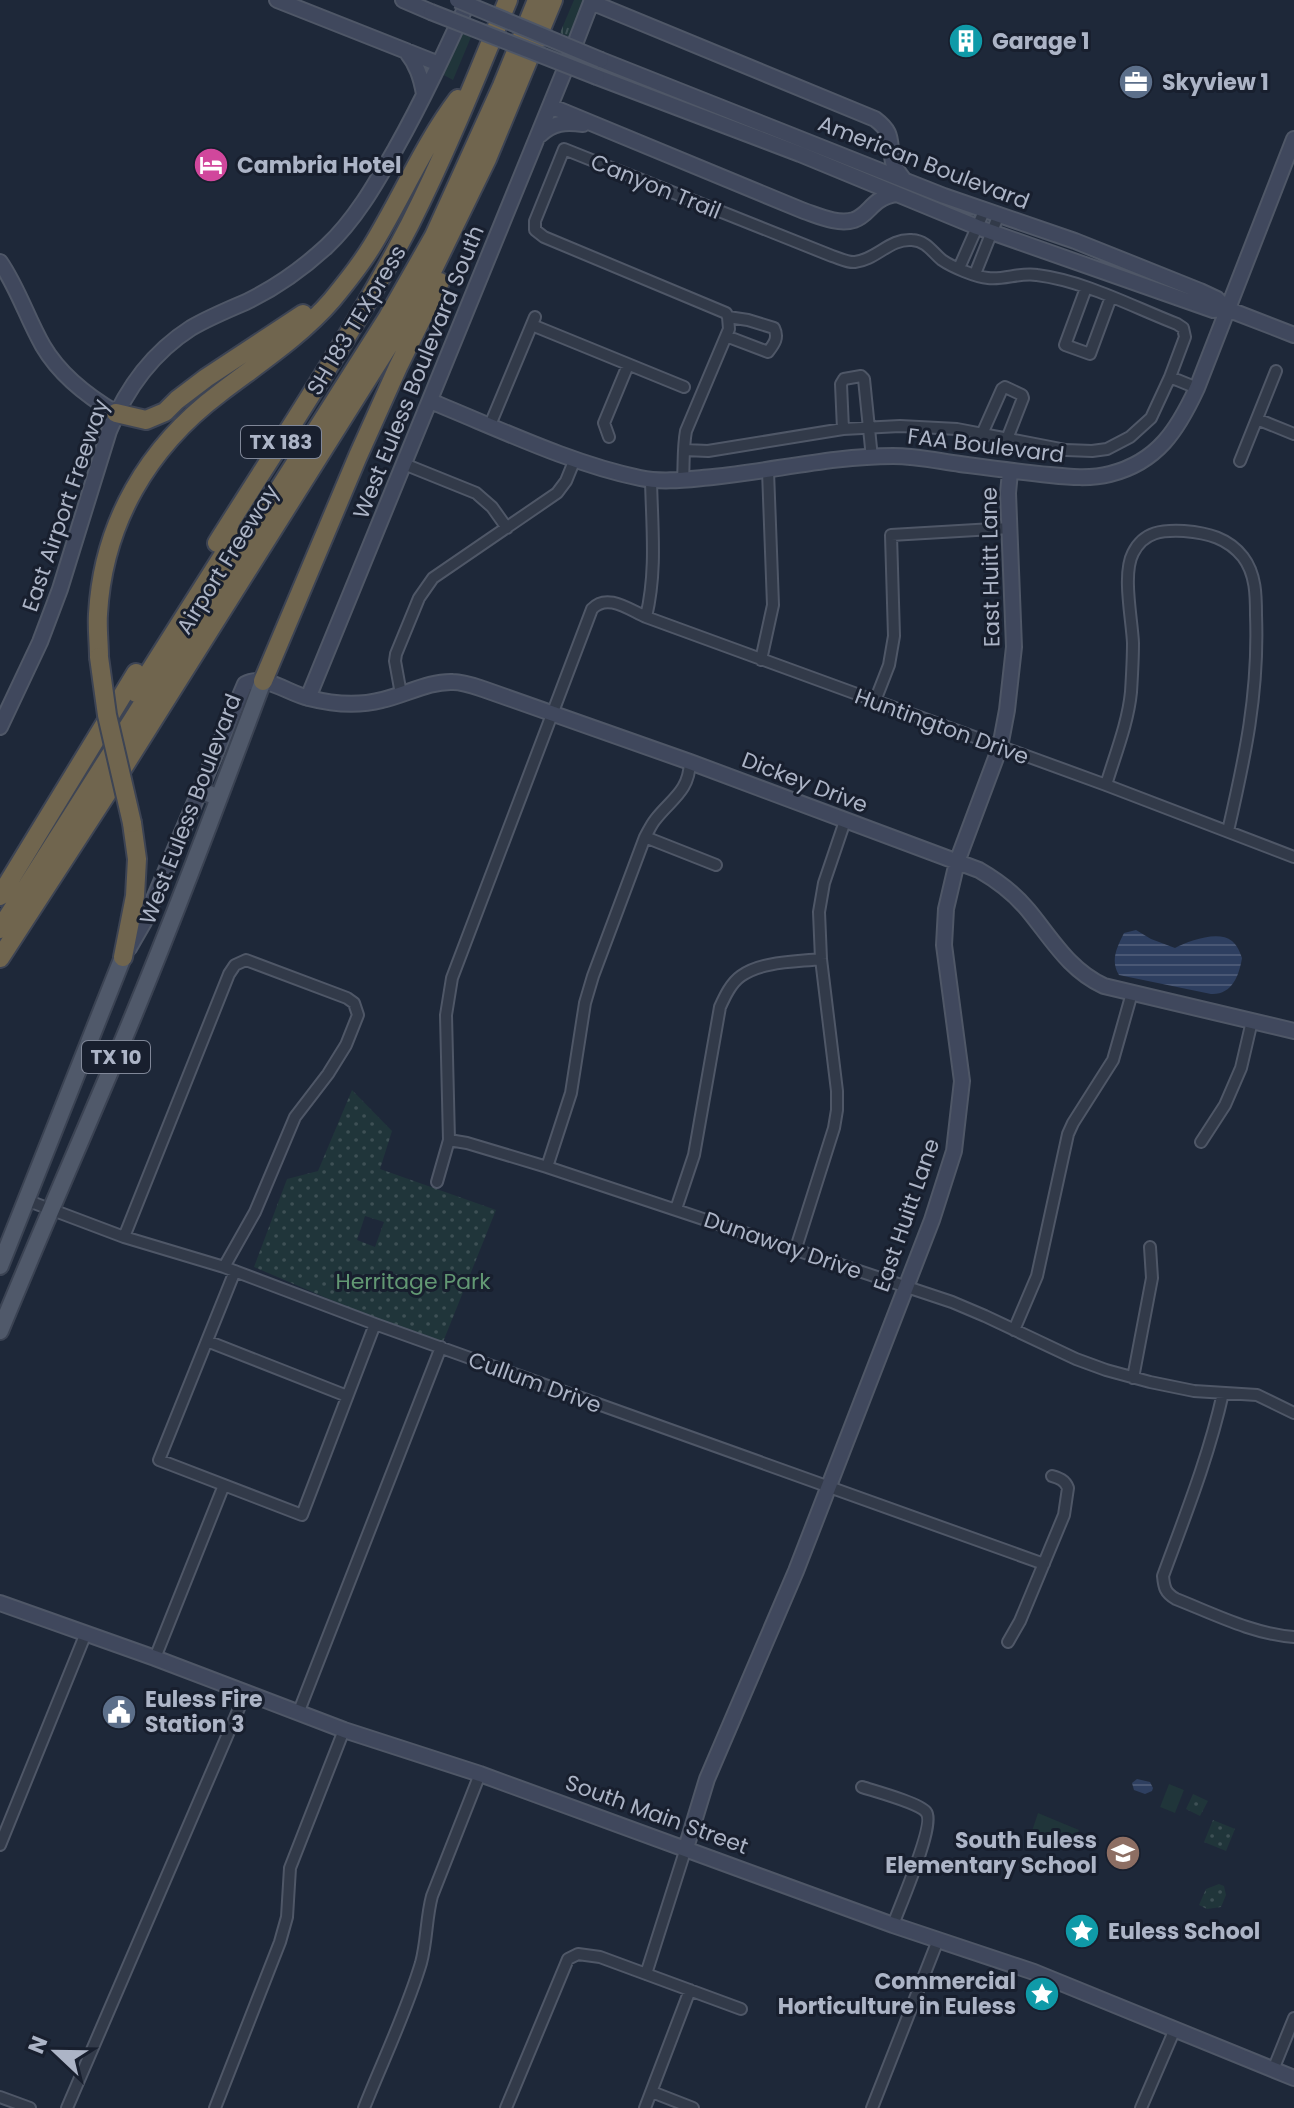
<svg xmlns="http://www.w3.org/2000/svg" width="1294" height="2108" viewBox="0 0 1294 2108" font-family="Poppins,sans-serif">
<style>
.grass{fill:url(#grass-tufts)}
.park{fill:url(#park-dots);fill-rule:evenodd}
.pitch{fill:#20353a}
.water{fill:url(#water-rules)}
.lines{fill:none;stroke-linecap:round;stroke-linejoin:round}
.street-casing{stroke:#4f5767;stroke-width:14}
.secondary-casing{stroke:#4f5767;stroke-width:18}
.primary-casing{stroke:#3b4353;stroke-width:20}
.highway-casing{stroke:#3d4454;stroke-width:22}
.street{stroke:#323a49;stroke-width:10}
.secondary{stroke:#40485d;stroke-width:14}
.primary{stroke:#50596a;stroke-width:16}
.highway{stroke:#70654e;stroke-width:18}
.secondary-bridge-casing{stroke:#4f5767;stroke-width:18;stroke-linecap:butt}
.highway-bridge-casing{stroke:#3d4454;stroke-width:22;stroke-linecap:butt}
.secondary-bridge{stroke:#40485d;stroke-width:14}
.highway-bridge{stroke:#70654e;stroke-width:18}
.labels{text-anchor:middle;stroke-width:6;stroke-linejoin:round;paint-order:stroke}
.shield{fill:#181f2e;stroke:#808798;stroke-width:2}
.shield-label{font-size:20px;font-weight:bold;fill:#acb4c6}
.poi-label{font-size:22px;font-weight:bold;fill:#acb4c6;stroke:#181f2e;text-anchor:start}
.street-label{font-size:22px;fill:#acb4c6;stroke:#181f2e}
.park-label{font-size:22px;fill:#629873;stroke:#181f2e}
</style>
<defs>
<pattern id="grass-tufts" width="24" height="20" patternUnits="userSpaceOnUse" patternTransform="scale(2)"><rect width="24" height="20" fill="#20353a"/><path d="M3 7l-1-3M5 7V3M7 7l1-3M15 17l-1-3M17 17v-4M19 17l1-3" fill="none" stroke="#3e5055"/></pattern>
<pattern id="park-dots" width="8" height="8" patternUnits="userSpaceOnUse" patternTransform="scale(2)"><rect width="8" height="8" fill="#20353a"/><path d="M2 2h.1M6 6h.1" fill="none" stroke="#3e5055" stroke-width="1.8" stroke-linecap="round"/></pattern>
<pattern id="water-rules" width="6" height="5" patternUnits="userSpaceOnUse" patternTransform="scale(2)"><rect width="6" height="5" fill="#2e3f60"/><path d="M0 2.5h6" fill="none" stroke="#4a5875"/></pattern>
</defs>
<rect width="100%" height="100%" fill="#1e2839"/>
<path class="grass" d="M574,0h11l-15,37 -10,-4z
M462,34l9,3 -18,43 -11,-6z"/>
<path class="park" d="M352,1090l40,41 -12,38 116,41 -55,137 -187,-80 33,-88 31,-8zM365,1216l19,6 -9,25 -18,-7z
M1193,1794l15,7 -8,15 -14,-7z
M1213,1820l22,9 -9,22 -22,-9z
M1219,1884l5,2 2,9 -5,12 -14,2 -8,-4 7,-16z"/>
<path class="pitch" d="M1169,1784l15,6 -9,23 -15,-6z
M1038,1813l41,17 -8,20 -40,-16z"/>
<path class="water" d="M1136,930l15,9 24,9c14,-7 43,-18 57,-7 5,4 8,11 10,17 -3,18 -10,37 -31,36l-92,-19c-9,-14 -2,-28 5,-42z
M1137,1779l13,3 3,6 -1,3 -7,3 -11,-4 -2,-7z"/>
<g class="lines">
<g class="street-casing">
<path id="street" d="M959,268l26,-59
M975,274l24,-60
M1086,288l-21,57 25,9 21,-57
M532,325l152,62
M726,336l42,16c6,-8 11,-14 6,-24l-26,-8 -20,-3
M1170,377l27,11
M1257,419l37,15
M490,425l45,-108
M843,429l-2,-45 3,-5 17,-3 3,3 8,79
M982,434l20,-45 3,-2 17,8 1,3 -16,41
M609,437l-5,-14 24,-58
M1240,461l36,-90
M404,464l72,29 16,14 15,21
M683,480c1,-17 0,-33 3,-49l43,-102 -1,-12 -2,-4 -182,-76 -9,-7v-9l29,-72 268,107c7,2 16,7 23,6 21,-2 35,-24 57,-22 15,1 20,12 30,20 10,7 34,17 46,18 16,2 33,-6 49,-3 48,6 96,32 140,49l6,4 2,9 -15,40 -19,41 -21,19 -23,12 -15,2 -26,-1 -109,-21 -57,-3 -57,3 -135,22 -23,-1
M646,617c11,-46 6,-90 5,-137
M761,660l12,-55 -5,-134
M401,694l-6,-33 1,-7 23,-56 14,-20 124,-85 9,-12 9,-22
M875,701l14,-36 5,-29 -3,-101 119,-7
M1106,785c9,-30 22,-62 25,-93 1,-16 2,-33 2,-49 -1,-24 -11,-69 0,-90 11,-22 30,-23 51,-22 24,2 44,7 59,26 13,17 13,39 13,58 3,78 -11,142 -28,216
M645,837l71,28
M449,1140l18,3 80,24 405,135 33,14 91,43 30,11 44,12 44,9 63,4 37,18
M1201,1142l24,-37 16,-37 11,-47
M547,1167l24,-74 14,-90 8,-27 52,-139c3,-5 6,-12 10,-17 16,-21 34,-28 35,-58
M437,1182l12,-42 -3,-125 6,-37 140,-369c15,-16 36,0 54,8l460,168 188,72
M26,1200l98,37 100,30 151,57 669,240
M676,1209l18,-54 26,-148c5,-11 11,-24 21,-31 21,-15 55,-14 80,-17
M124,1237l105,-263 6,-9 11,-5 101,38 7,5 4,12 -12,30 -18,29 -33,43 -40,95 -31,55
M796,1248l38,-120 3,-18v-19l-16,-132 -2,-47 5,-29 21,-62
M235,1271l-76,189 143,55 73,-191
M1014,1330l23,-54 31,-142 5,-11 40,-63 19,-67
M207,1341l140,55
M1133,1378l19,-100 -2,-31
M1223,1393c-14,63 -38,123 -60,183 1,11 2,17 13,23 38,15 77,35 118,38
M1008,1642l12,-21 44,-106 4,-27c-3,-8 -9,-10 -16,-12
M155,1658l69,-173
M299,1711l142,-364
M862,1787c12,4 57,16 64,25 10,12 -27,96 -33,113
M0,1845l86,-212
M646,1974l40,-126
M1273,2070l21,-52
M652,2092l41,16
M0,2097l30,11
M67,2108l179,-416
M215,2108l65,-166 7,-25 3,-49 54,-138
M364,2108c19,-48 42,-95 57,-145 6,-22 5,-45 11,-67l48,-122
M506,2108l62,-149 10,-5 22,3 141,52
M645,2108l45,-118
M872,2108l66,-168
M1141,2108l34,-79"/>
</g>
<g class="secondary-casing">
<path id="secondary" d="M277,0l162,64
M403,0l28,12
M591,2l284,117c20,15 13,22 18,43 2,7 7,12 11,18
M406,51c11,14 15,26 18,43
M601,60l343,136 131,45 125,50 17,8 10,10 67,26
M597,77l203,77 177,73 236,83 14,-1
M550,106l254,105c15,5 34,14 50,9 17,-6 16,-21 42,-26
M540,135c13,-13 26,-13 43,-11
M0,262c18,26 27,56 43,84 17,29 44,50 73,67
M430,401c67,27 141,63 210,77 24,5 49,1 73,-1 60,-6 120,-21 180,-21 23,0 45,5 67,8 30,4 59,8 90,11 19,2 41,4 60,-1 48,-12 68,-45 87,-86l97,-249
M308,698l260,-636 24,-62
M0,727l40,-85 20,-53 49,-158c17,-42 43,-78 82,-103 17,-10 36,-18 55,-26 29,-14 56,-33 80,-55 30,-28 50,-64 70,-99 27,-48 50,-98 73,-148
M129,948l15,-26 101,-238c19,-11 44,10 64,14 23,6 50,8 73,2 23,-5 47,-19 71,-18 10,0 21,4 30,7l207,73 289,108c19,11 35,23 49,40 24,29 41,60 76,76l190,45
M0,1603l155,55 189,72 136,44 413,151 141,47 260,106
M686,1848l21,-69 89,-208 136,-351 22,-69 8,-70 -18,-136 2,-36 11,-47 43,-115 7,-37 7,-63 -6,-154 2,-21"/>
</g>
<g class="primary-casing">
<path id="primary" d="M200,790l19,8
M0,1266l123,-309
M0,1331c37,-90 76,-179 114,-269 53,-125 101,-253 149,-381"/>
</g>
<g class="highway-casing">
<path id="highway" d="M116,413l30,7 19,-8 12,-12 29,-22 97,-64
M217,543c66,-105 136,-209 193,-319 37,-73 67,-149 98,-224
M99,657c0,-14 -2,-29 -1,-43 5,-91 50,-167 122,-221 38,-29 81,-57 112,-93 14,-17 29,-36 40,-54 30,-49 52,-102 86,-147
M263,681l95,-225 40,-89 42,-85
M136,693l100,-158
M0,896l136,-223
M0,929l388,-612 46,-81 68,-150 35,-86
M123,957l12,-61 2,-37 -5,-36
M0,958l111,-171 310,-493 66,-135 66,-159"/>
</g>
<use href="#street" class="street"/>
<use href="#secondary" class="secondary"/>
<use href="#primary" class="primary"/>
<use href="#highway" class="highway"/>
<g class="secondary-bridge-casing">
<path id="secondary-bridge" d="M457,0l144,60
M431,12l166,65"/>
</g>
<g class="highway-bridge-casing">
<path id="highway-bridge" d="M99,657l8,58 25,108"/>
</g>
<use href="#secondary-bridge" class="secondary-bridge"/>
<use href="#highway-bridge" class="highway-bridge"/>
</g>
<defs>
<g id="building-disc" transform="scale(1.8)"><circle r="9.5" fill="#0f9aa8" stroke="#181f2e"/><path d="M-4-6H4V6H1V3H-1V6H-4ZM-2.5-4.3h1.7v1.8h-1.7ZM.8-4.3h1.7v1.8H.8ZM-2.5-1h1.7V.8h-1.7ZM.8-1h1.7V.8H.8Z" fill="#fff"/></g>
<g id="office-disc" transform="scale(1.8)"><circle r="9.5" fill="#5c6f8a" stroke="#181f2e"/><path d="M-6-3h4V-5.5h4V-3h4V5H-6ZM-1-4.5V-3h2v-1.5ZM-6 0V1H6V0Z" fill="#fff"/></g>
<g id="hotel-disc" transform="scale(1.8)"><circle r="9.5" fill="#d1479c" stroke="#181f2e"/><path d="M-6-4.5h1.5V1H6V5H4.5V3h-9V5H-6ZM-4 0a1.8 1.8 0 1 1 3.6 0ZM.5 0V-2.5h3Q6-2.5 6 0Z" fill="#fff"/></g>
<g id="civic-disc" transform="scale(1.8)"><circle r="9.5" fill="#5c6f8a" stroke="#181f2e"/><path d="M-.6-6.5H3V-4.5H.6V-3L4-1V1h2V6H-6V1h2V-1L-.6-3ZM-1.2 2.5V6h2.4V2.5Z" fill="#fff"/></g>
<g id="school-disc" transform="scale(1.8)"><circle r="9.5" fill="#8d6e63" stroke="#181f2e"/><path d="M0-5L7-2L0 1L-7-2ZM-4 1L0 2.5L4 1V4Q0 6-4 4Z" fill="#fff"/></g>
<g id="sight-disc" transform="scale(1.8)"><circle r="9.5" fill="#0f9aa8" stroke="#181f2e"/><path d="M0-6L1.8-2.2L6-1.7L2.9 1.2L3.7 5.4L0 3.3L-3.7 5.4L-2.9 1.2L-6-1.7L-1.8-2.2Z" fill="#fff"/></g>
</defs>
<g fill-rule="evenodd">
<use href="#building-disc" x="966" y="41"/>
<use href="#office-disc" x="1136" y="82"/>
<use href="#hotel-disc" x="211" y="165"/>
<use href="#civic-disc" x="119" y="1712"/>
<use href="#school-disc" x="1123" y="1853"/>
<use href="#sight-disc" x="1082" y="1931"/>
<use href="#sight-disc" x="1042" y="1994"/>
</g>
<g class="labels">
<g class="shield">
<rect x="241" y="426" width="80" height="32" rx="6"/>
<rect x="82" y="1041" width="68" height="32" rx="6"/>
</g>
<g class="shield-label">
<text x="281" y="449">TX 183</text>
<text x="116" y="1064">TX 10</text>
</g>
<g class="poi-label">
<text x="992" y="49">Garage 1</text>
<text x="1162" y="90">Skyview 1</text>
<text x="237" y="173">Cambria Hotel</text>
<text x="145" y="1707">Euless Fire<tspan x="145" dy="25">Station 3</tspan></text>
<text x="1097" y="1848" text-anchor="end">South Euless<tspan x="1097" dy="25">Elementary School</tspan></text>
<text x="1108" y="1939">Euless School</text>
<text x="1016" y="1989" text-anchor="end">Commercial<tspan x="1016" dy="25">Horticulture in Euless</tspan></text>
</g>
<g class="street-label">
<text transform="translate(924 162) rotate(21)" y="8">American Boulevard</text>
<text transform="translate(656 186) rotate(22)" y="8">Canyon Trail</text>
<text transform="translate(356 320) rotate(-59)" y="8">SH 183 TEXpress</text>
<text transform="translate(418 372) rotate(-68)" y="8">West Euless Boulevard South</text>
<text transform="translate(986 445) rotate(7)" y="8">FAA Boulevard</text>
<text transform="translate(65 505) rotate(-71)" y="8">East Airport Freeway</text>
<text transform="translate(227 559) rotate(-58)" y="8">Airport Freeway</text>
<text transform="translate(990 567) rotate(-91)" y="8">East Huitt Lane</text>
<text transform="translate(942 726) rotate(20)" y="8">Huntington Drive</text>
<text transform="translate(805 782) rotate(21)" y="8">Dickey Drive</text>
<text transform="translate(190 809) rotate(-69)" y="8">West Euless Boulevard</text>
<text transform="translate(906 1215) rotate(-71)" y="8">East Huitt Lane</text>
<text transform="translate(783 1245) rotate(19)" y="8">Dunaway Drive</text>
<text transform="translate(535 1382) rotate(20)" y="8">Cullum Drive</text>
<text transform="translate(657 1814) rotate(20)" y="8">South Main Street</text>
</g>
<g class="park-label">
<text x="413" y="1289">Herritage Park</text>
</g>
</g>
<g transform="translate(56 2052) rotate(292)" stroke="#181f2e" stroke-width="6" paint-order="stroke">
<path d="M0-6L14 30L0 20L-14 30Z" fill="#acb4c6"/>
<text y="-12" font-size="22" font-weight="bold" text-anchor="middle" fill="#acb4c6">N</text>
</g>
</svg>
